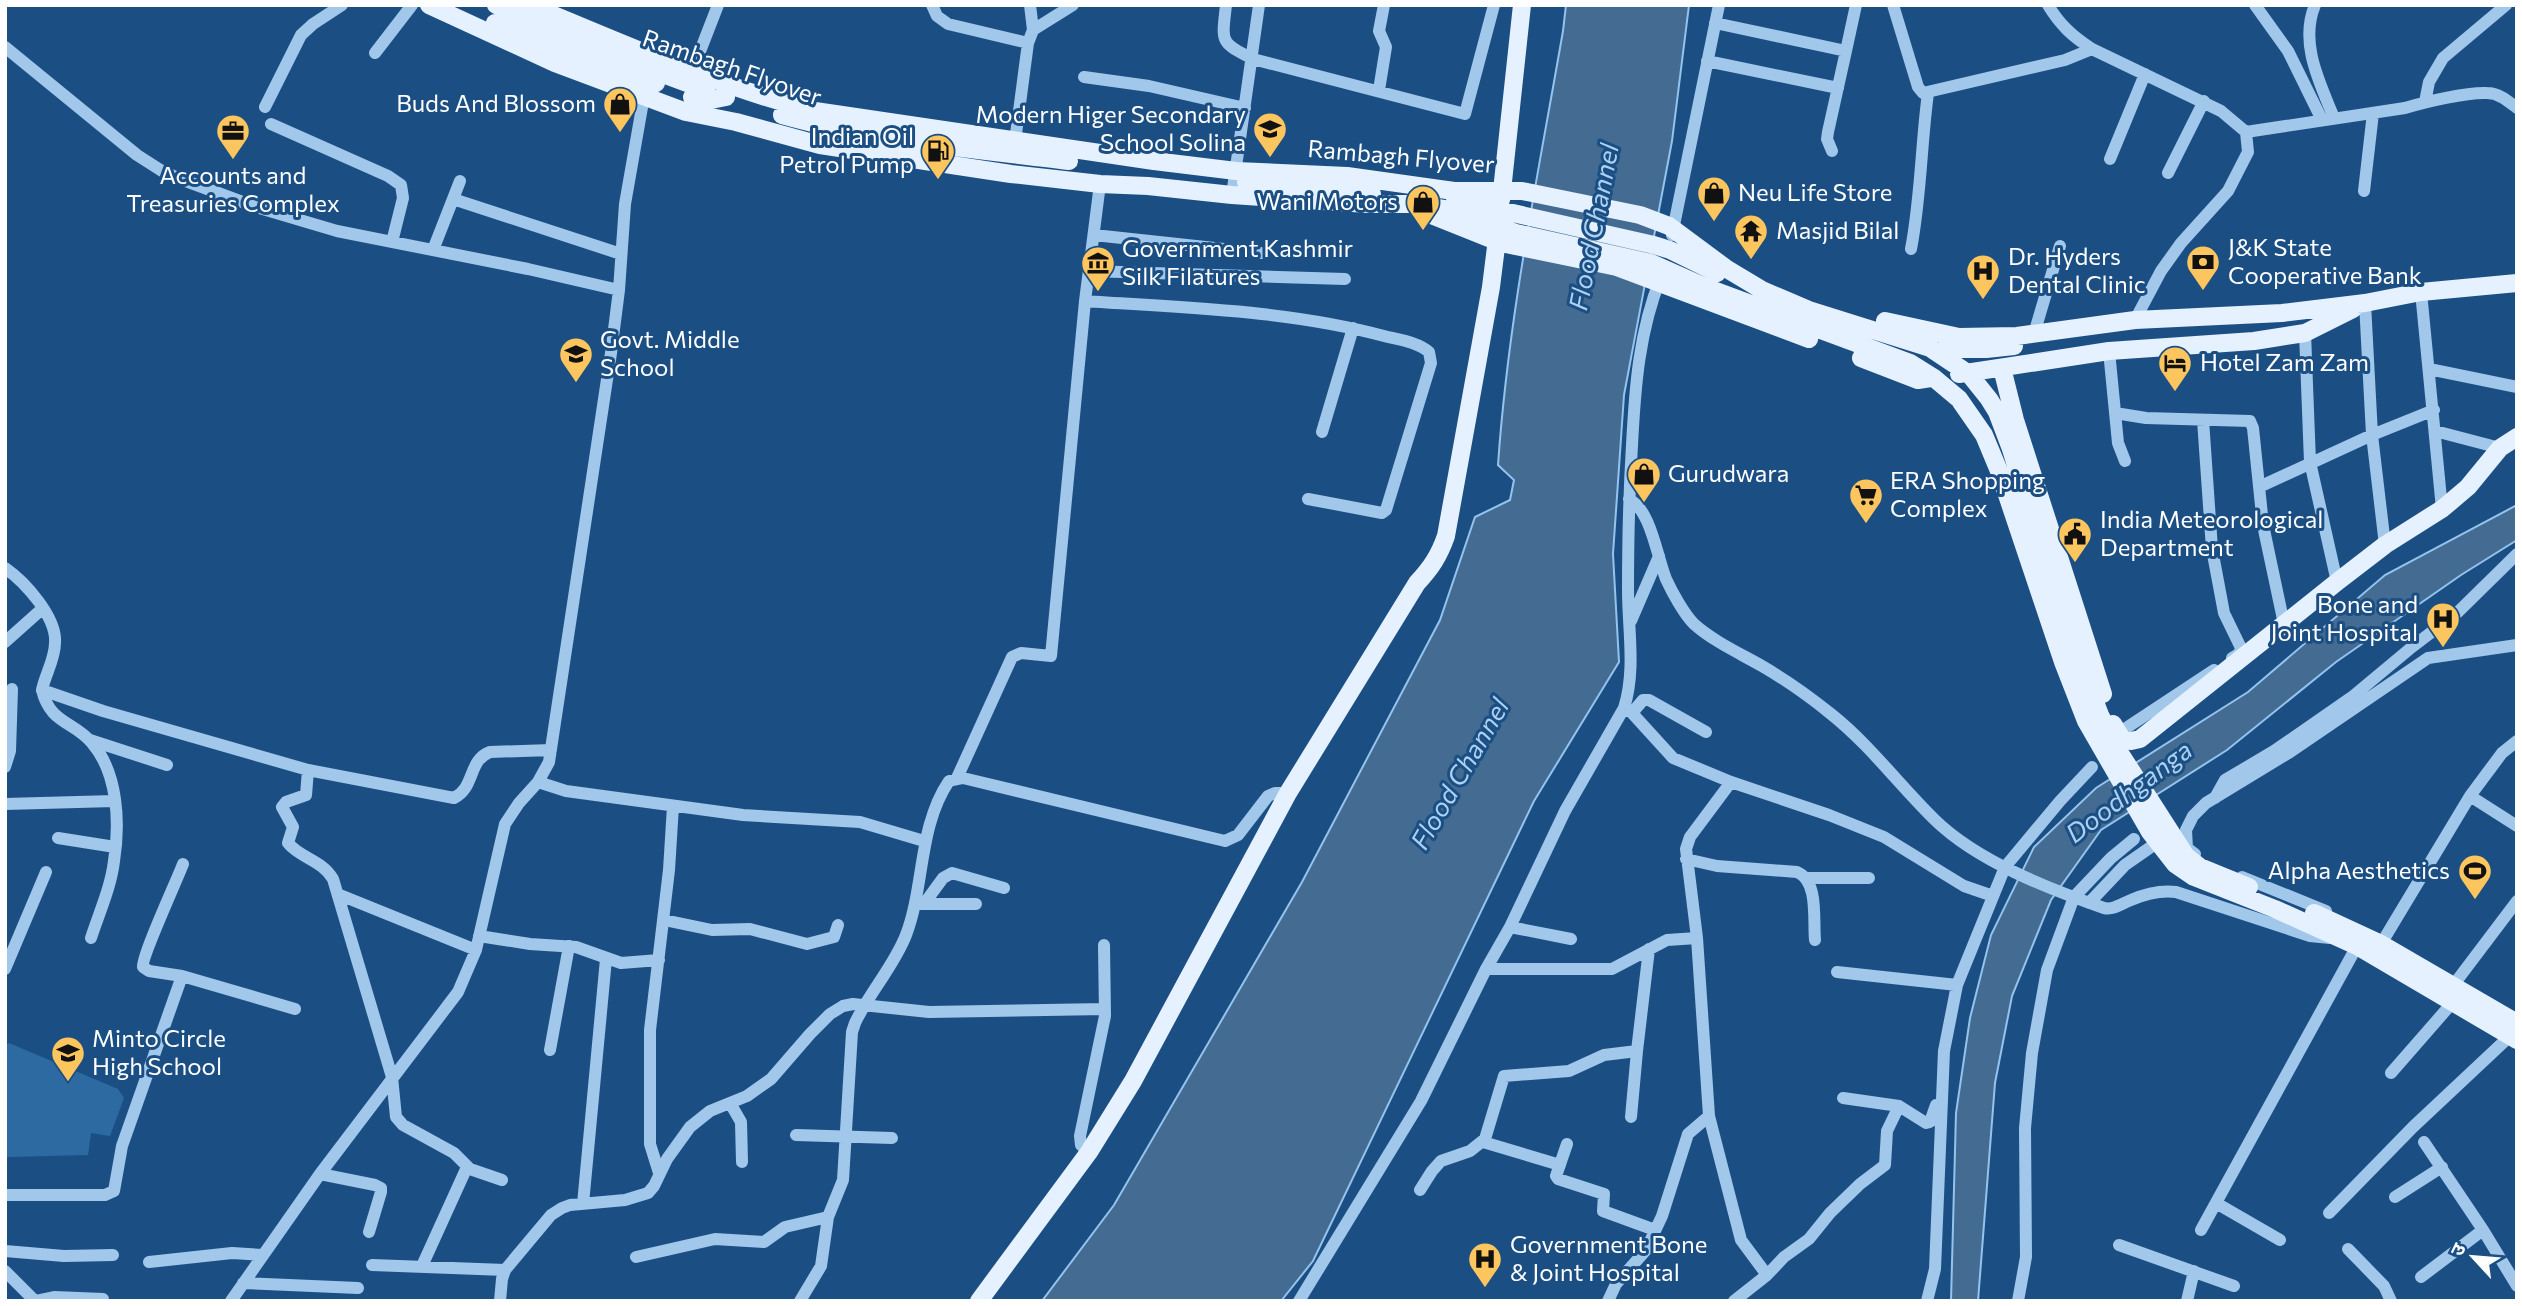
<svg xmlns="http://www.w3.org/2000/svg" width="2522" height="1306" viewBox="0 0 2522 1306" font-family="Commissioner,'Noto Sans Devanagari',sans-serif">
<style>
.green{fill:#2e6aa2}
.water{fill:#446b91;stroke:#94c3ed;stroke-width:2}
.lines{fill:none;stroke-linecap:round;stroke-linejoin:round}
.minor{stroke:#a1c7eb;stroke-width:12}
.major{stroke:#e5f1ff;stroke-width:18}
.labels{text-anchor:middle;stroke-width:6;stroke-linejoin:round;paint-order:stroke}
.street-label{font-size:24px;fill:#fff;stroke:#1b4f84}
.poi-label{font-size:24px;fill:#fff;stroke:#1b4f84;text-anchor:start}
.water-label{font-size:26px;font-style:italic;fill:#acd1f2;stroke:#1b4f84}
</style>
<rect width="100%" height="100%" fill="#1b4f84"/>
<path class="green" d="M9,1043l109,46 6,9 -14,38 -19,-3 -3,22 -83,2v-111z"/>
<path class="water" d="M1566,5h123l-17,136 -48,254 -11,159 6,108 -85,139 -221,460 -32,40h-239l72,-96 188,-323 138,-262 35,-103 35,-17 4,-20 -16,-15c10,-146 40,-290 65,-434z
M2517,505v35l-56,35 -125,87 -109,88 -126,80 -50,70 -39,96 -17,87 -17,218h-27l5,-188 14,-95 21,-83 43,-88 62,-59 152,-96 137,-117z"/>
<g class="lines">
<path class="minor" d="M932,5l5,11 11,8 80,19
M1030,5l3,25
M1226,5c-4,37 -7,37 27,54l212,55 29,-109
M1893,5l25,82 5,6 142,-33 27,-11
M2048,5c12,20 24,31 44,44l129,62 25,21 2,20 -20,39 -47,52 -20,28 -26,49
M2255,5l33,46 34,69
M2315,5c-16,38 5,78 19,113
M1715,23l131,28 10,-46
M5,47l132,108 25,16 21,9 73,27 81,24 191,38 91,21
M375,53l37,-48
M1707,61l131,27
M692,72l26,-67
M1084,77l65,9 96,22
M1379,90l7,-43 -7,-16 5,-26
M2425,102l4,-20 14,-24 63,-53
M265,107l36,-72 12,-11 29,-19
M271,124l117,52 13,9 2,13 -11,44
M2246,132l159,-24c20,-6 62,-16 82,-15 12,0 21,8 30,15
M1014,149l14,-106 5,-13 40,-25
M1832,151l-5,-12 1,-7 18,-81
M2110,159l35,-85
M2168,173l36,-72
M2364,191l9,-78
M1232,195l27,-190
M453,199l168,55
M1094,235l167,18
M1672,235l47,-230
M1911,249c10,-52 10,-104 17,-156
M433,250l27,-69
M1089,271l256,8
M2421,292l21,217
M1085,301c100,7 202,9 299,35 16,4 33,6 45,16l2,11 -45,147 -4,3 -74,-14
M2365,303l7,132 13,110
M2305,333l5,129 27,120
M2034,334l26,-88
M2109,351l9,92 7,18
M2429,369l88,18
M2115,413l31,5 104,3 3,7 10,97 21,99
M2203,420l9,129 12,64 17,35 -2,6 -7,4
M2435,431l65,17
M1322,432l31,-104
M2259,487l113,-52 62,-25
M1629,499c22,11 28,58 37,80 6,13 18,35 28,45 19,17 45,29 68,42 24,14 48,31 69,48 39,31 69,72 104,106 42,41 114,69 169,88 10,2 17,-4 27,-8 14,-6 29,-10 45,-8l134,44 20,2
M5,568c20,14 52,49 50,75 0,16 -10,32 -13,47l61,21 205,59 146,28c21,-10 14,-38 36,-46l61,-2
M1631,621l28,-65
M5,642l37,-33
M42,690c8,34 32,31 50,53 26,30 28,80 22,118 -3,26 -15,52 -23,77
M1624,708l8,5 41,45 58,24 98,33 55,22 80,49 29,10
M1632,713l11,-13h6l57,32
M2114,739l3,-5 97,-64
M90,740l77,25
M5,767l5,-16 2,-62
M308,770l-2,25 -20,7 -4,5 11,20 -5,16c12,15 34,17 45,36l59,198 4,40 7,8 51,28 16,16 32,11
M957,778l55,-121 9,-4 30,3 34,-355 15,-117
M538,782l28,9 177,24 117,7 64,19
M2470,796l47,30
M2215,798l10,-18 49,-29 78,-54 60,-50 46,-35 59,-58
M5,804l109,-3
M58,838l57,9
M2195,854l-8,-6 -1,-18 7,-14 13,-13 84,-51 138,-94 89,-13
M1686,859l31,7 80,6c22,9 16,48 18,68
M183,864c-6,16 -42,94 -40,103l6,4 33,5 113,33
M2242,877l84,34
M1806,878h63
M340,895l136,55
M2089,903l36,-38 33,-23
M920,904h56
M924,904l19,-26 9,-5 52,15
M664,920l48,10 38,-1 57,15 27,-7 4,-12
M1510,927l61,12
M479,936l51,8 46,3 45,16 38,-3
M2381,944l89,-148 32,-43 15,-12
M5,969l41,-97
M1486,969h126l55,-29 30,-2
M1837,972l120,13
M2452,987l65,-86
M550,1050l19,-104
M2391,1073l62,-71
M1843,1098l56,8 27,17 4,-1 6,-17
M730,1103l11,19 1,40
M1709,1116l32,124 26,35
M1631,1117l6,-66
M796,1135l96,3
M1483,1142l77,23
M2424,1142l59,88 34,56
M1567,1144l-11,32 2,3 46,15 -1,17 52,19
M1089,1152l-8,-7 -1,-9 25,-120 -1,-71
M659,1173l-9,-29v-114l19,-160 4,-64
M320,1174l55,11 6,3v4l-12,40
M1420,1190l12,-19 9,-10 29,-10 15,-12 19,-63 65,-5 35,-16 33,-4 12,-102
M5,1195h100l9,-4 8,-45 60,-170
M2395,1197l47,-30
M2216,1203l64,37
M583,1204l23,-245
M2329,1213l84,-86 97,-91
M2201,1230l156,-284
M2119,1245l115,41
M2348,1249l36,37 7,15
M5,1251l59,5 49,-1
M636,1257l79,-18 49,3 21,-15 43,-10
M149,1262l83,-9 30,2
M372,1265l133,5
M422,1266l45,-99
M5,1271l30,30
M2421,1277l62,-47
M243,1283l115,5
M35,1301l19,-4 49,2
M231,1301l89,-127 138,-182 18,-42 29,-126 14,-21 19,-21 11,-20 62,-409 8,-63 6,-86 19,-108
M500,1301l2,-22 3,-9 46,-55 11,-7 8,-3 55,-5 23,-7 6,-7 13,-27 23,-32 20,-16 37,-15 24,-17 39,-45 20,-20 13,-8 10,-2 76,8 175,-3
M800,1301l21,-35 7,-49 15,-37 9,-148 3,-9c14,-30 39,-57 51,-88 19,-50 12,-108 43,-154l14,-3 262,63 13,-6 30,-39 7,-3h13
M1299,1301l122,-200 65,-132 24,-42 55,-116 59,-103c12,-38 4,-78 4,-118 0,-48 1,-96 4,-145 3,-58 7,-114 29,-168
M1608,1301l8,-17 30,-34 16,-34 26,-82 21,-18 -12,-178 -11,-89 4,-12 41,-55
M1734,1301l33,-26 17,-18 25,-18 21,-26 30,-29 25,-19 2,-34 12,-25
M1927,1301l8,-32 9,-218 13,-66 48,-118 55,-66 32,-34
M2018,1301l8,-44 -1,-129 7,-75 15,-83 27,-73 37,-39 23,-19
M2187,1301l7,-30"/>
<path class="major" d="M429,5l126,58 131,49 50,10 84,23 191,29 89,10 48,2 84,9 135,9h45l38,6 66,23 135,30 54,24 205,76 24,15 25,21 25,36 15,36 64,191 23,59 64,111 25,32 19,13 81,32 82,37 160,94
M496,5l167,69 43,16
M529,5c94,38 187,81 286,106l339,50 82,10 111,5 107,15h68l118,24 29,11 58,43 35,21 47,20 121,38 39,26 20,25 8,13 14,37 52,169 37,97 16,32 70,109 14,11 49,20
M495,23l161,60
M692,97l19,3 15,-3
M782,115c93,26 192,34 287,46
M1246,182l126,12
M1455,200l199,45 16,5 47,23
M1501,200l21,-195
M1431,215l70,28 116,24 192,72
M1885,321l74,16 58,-1 118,-16 147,-7 83,-10 56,-11 96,-9
M1944,349h42l28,-3
M1861,358l57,22 13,-2
M2002,368l13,52 88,274
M1959,374l150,-23 145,-10 51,-8 48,-24
M2113,724l9,15 9,2 9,-2 197,-157 48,-37 57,-36 26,-22 32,-39 17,-11
M2314,913l67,31 136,79
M979,1301l110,-149 44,-71 155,-288 129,-210c14,-15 22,-27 29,-47l45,-249 7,-56"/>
</g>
<defs>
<g id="shop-pin" transform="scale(1.75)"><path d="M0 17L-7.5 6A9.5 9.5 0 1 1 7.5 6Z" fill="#fcc55d" stroke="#1b4f84"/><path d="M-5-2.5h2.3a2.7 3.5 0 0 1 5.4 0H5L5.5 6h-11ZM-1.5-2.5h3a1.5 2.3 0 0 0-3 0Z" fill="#111"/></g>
<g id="school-pin" transform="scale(1.75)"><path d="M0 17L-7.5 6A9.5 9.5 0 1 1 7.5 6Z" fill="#fcc55d" stroke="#1b4f84"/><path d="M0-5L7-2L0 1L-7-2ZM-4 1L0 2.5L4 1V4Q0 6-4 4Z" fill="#111"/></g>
<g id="office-pin" transform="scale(1.75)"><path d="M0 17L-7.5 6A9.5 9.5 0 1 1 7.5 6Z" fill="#fcc55d" stroke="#1b4f84"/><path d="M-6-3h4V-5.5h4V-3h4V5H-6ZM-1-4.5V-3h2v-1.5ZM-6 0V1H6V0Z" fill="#111"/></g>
<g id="fuel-pin" transform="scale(1.75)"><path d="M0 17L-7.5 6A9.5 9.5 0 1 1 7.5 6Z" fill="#fcc55d" stroke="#1b4f84"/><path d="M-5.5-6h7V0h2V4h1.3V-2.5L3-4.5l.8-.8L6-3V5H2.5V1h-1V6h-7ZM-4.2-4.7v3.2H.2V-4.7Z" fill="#111"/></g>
<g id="temple-pin" transform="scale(1.75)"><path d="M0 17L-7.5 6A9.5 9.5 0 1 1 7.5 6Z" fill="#fcc55d" stroke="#1b4f84"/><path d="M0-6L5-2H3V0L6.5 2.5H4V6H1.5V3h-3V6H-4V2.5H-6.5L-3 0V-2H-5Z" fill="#111"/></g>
<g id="bank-pin" transform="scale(1.75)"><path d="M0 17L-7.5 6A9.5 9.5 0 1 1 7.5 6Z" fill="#fcc55d" stroke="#1b4f84"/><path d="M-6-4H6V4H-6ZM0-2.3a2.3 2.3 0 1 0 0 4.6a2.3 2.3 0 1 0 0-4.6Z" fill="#111"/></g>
<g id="museum-pin" transform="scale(1.75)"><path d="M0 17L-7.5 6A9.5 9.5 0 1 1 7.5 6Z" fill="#fcc55d" stroke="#1b4f84"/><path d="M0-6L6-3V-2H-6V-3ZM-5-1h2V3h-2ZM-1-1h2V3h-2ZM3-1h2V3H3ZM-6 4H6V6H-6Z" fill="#111"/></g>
<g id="hospital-pin" transform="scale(1.75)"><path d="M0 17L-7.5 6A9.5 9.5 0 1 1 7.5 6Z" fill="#fcc55d" stroke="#1b4f84"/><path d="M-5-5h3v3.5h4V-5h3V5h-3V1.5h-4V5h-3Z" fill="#111"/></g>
<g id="hotel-pin" transform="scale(1.75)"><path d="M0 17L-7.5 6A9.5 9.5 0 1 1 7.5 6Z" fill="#fcc55d" stroke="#1b4f84"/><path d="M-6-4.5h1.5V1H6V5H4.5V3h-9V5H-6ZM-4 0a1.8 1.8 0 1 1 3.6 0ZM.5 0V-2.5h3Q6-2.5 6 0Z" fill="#111"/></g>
<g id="supermarket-pin" transform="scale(1.75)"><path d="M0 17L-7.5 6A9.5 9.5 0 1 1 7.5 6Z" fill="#fcc55d" stroke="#1b4f84"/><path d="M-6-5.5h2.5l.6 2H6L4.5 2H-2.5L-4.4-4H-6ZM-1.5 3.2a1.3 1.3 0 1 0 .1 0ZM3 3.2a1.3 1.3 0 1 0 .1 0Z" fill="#111"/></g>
<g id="civic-pin" transform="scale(1.75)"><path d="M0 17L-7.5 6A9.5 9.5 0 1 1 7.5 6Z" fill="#fcc55d" stroke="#1b4f84"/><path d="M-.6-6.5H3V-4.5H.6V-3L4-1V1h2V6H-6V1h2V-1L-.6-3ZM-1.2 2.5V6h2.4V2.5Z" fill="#111"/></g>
<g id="stadium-pin" transform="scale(1.75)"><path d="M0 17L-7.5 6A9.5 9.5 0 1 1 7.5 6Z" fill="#fcc55d" stroke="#1b4f84"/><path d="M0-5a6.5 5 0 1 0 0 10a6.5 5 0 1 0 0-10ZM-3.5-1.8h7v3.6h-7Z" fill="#111"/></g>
</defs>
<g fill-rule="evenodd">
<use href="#shop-pin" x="620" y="104"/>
<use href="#school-pin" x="1270" y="129"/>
<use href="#office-pin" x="233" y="131"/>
<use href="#fuel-pin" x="938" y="151"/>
<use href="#shop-pin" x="1714" y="193"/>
<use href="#shop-pin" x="1423" y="202"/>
<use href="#temple-pin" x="1751" y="231"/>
<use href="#bank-pin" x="2203" y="262"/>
<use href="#museum-pin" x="1098" y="263"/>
<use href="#hospital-pin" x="1983" y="271"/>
<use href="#school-pin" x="576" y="354"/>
<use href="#hotel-pin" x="2175" y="363"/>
<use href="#shop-pin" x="1644" y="474"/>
<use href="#supermarket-pin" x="1866" y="495"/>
<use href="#civic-pin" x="2075" y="534"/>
<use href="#hospital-pin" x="2443" y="619"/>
<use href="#stadium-pin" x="2475" y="871"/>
<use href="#school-pin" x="68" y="1053"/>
<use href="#hospital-pin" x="1485" y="1259"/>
</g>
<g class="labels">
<g class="street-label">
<text transform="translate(732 68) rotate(19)" y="8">Rambagh Flyover</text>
<text transform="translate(1401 157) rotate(5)" y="8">Rambagh Flyover</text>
</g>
<g class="poi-label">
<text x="596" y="112" text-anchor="end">Buds And Blossom</text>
<text x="1246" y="123" text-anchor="end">Modern Higer Secondary<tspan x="1246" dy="28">School Solina</tspan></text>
<text x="914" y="145" text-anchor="end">Indian Oil<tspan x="914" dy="28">Petrol Pump</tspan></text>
<text x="233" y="184" text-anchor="middle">Accounts and<tspan x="233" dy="28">Treasuries Complex</tspan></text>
<text x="1738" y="201">Neu Life Store</text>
<text x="1398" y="210" text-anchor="end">Wani Motors</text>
<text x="1776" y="239">Masjid Bilal</text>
<text x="2228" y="256">J&amp;K State<tspan x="2228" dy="28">Cooperative Bank</tspan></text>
<text x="1122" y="257">Government Kashmir<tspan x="1122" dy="28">Silk Filatures</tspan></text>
<text x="2008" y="265">Dr. Hyders<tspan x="2008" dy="28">Dental Clinic</tspan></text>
<text x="600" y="348">Govt. Middle<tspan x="600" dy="28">School</tspan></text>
<text x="2200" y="371">Hotel Zam Zam</text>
<text x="1668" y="482">Gurudwara</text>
<text x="1890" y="489">ERA Shopping<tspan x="1890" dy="28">Complex</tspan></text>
<text x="2100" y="528">India Meteorological<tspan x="2100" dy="28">Department</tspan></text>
<text x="2418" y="613" text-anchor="end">Bone and<tspan x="2418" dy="28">Joint Hospital</tspan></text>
<text x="2450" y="879" text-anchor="end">Alpha Aesthetics</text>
<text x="92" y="1047">Minto Circle<tspan x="92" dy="28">High School</tspan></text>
<text x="1510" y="1253">Government Bone<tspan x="1510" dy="28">&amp; Joint Hospital</tspan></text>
</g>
<g class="water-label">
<text transform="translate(1594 227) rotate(-79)" y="9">Flood Channel</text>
<text transform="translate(1460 774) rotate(-60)" y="9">Flood Channel</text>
<text transform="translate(2129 792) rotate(-37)" y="9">Doodhganga</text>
</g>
</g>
<rect width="2522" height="1306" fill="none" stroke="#ffffff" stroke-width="14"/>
<g transform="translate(2473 1257) rotate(296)" stroke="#1b4f84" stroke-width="5" paint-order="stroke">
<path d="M0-5L12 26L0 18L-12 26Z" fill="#ffffff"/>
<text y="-10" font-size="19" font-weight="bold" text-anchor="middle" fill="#ffffff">उ</text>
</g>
</svg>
